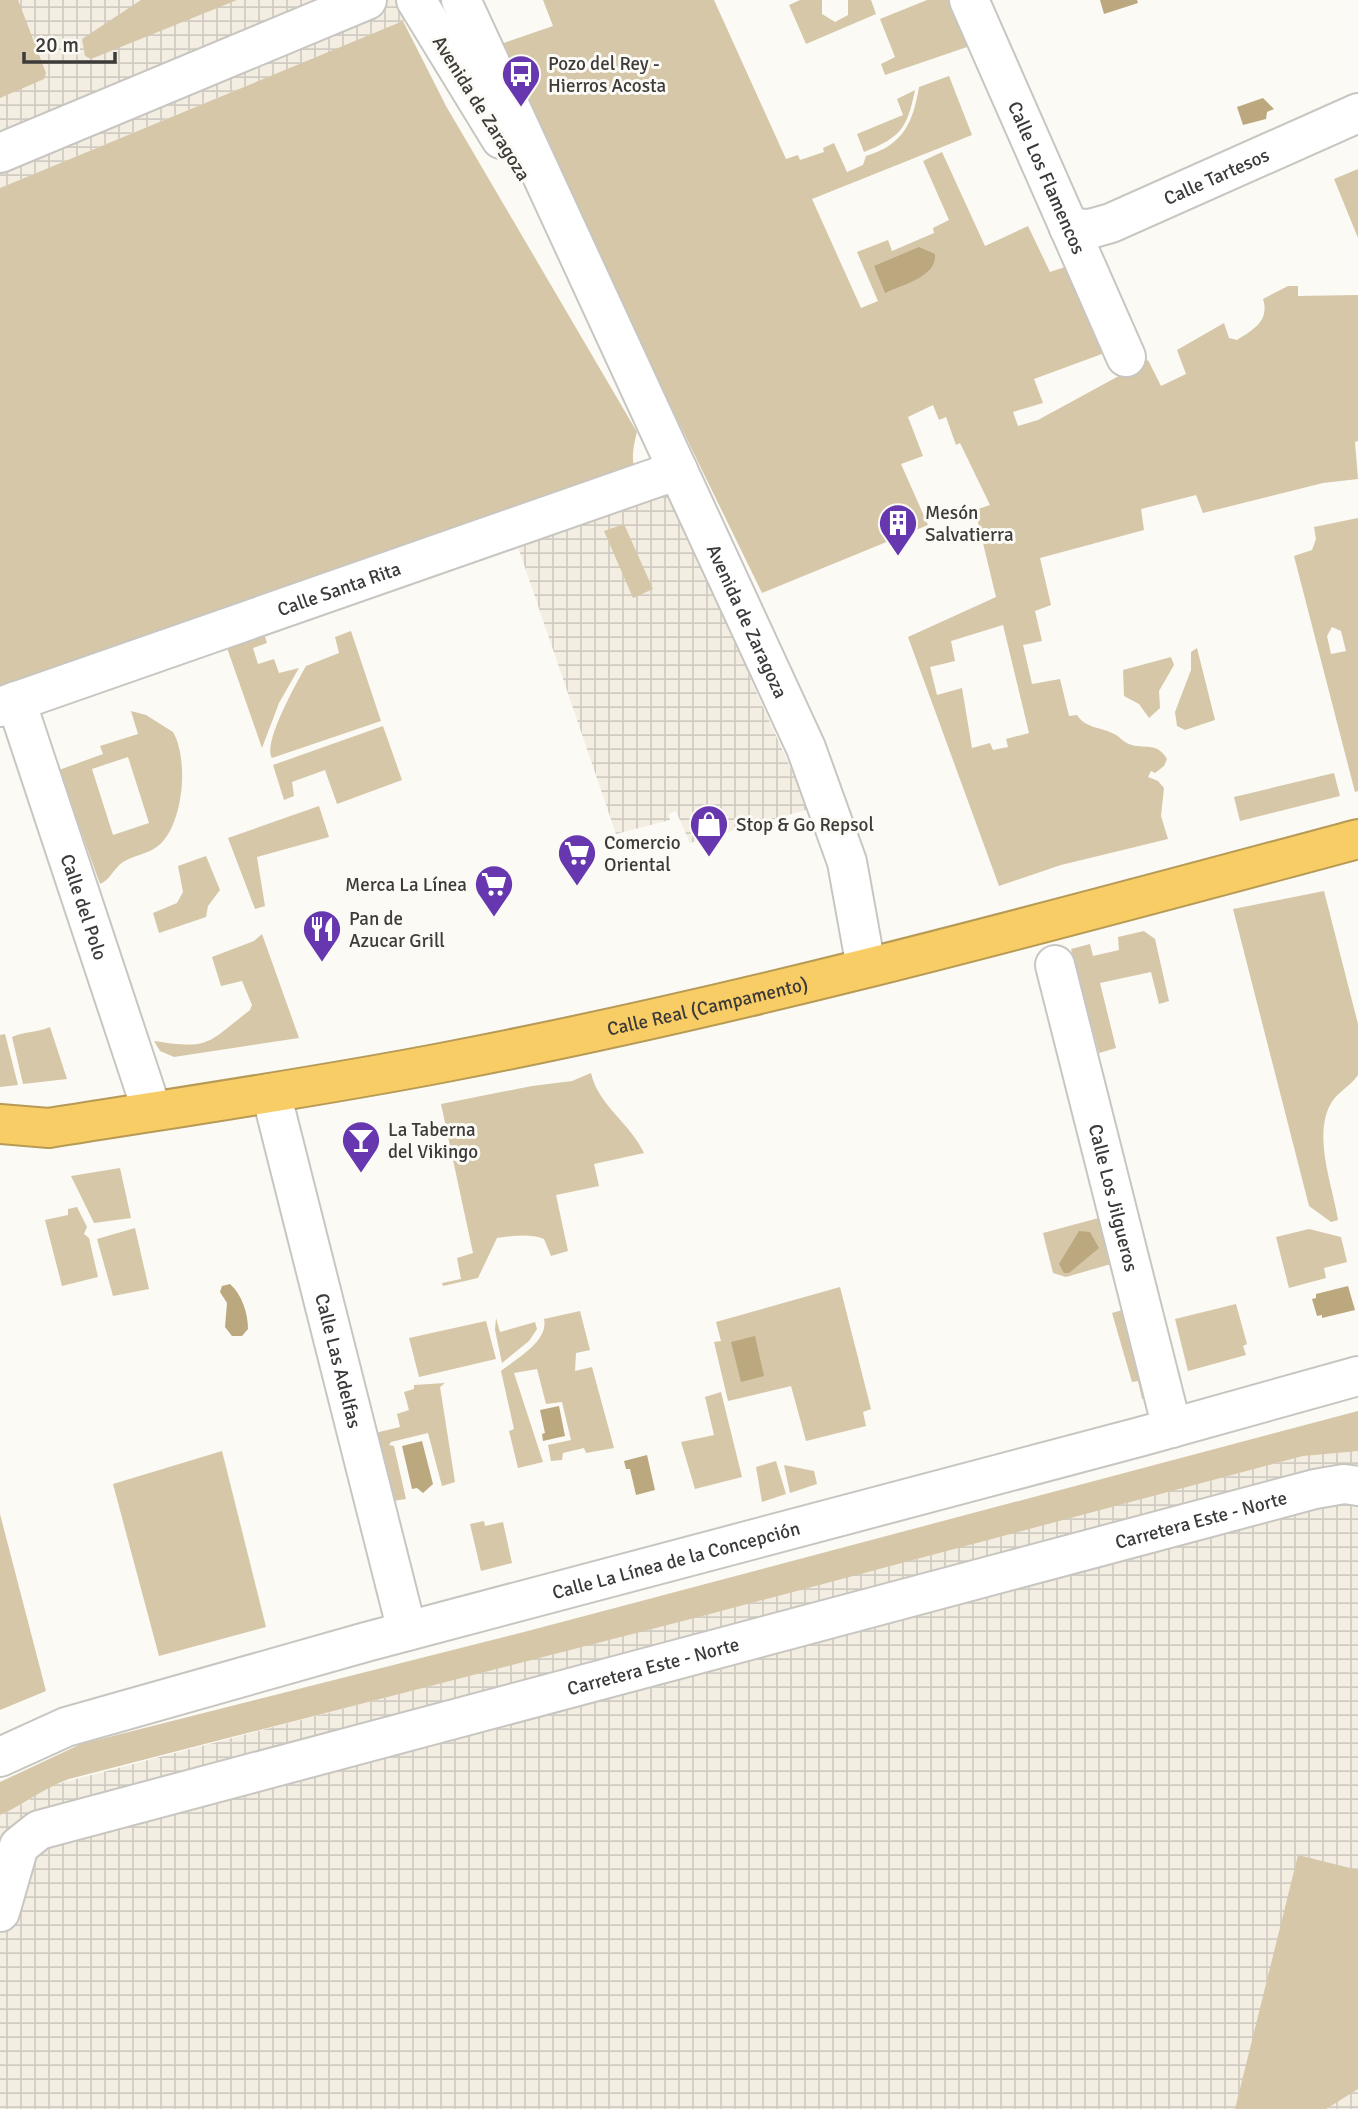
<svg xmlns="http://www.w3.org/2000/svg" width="1358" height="2109" viewBox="0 0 1358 2109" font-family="Signika,sans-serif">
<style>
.industrial{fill:url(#industrial-grid)}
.green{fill:#d5c7a8;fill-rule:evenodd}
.water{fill:#bba87e}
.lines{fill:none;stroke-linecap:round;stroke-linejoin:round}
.minor-casing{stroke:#c8c6c1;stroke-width:42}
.highway-casing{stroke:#b69a56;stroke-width:42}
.minor{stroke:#fff;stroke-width:38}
.highway{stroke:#f8cd66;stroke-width:38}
.labels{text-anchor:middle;stroke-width:6;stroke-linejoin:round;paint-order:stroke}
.poi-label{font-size:19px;fill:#3c3b39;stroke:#fcfaf5;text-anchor:start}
.street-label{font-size:19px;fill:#3c3b39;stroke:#fcfaf5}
</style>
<defs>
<pattern id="industrial-grid" width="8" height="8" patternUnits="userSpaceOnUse" patternTransform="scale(1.75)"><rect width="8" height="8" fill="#f3ede2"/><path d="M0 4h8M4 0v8" fill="none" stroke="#d1ccc3"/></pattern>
</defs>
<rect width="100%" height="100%" fill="#fcfaf5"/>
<path class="industrial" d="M0,0h461l6,13h-44l-423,175z
M667,489l70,150 14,41 58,129 -119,34 -14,-32 -8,3 2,6 -54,14 -98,-287z
M1346,1450l12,1v658h-1358v-294l29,-15 13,-12 1261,-332z"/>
<path class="green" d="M0,0h18l28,73 -2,6 -44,19z
M141,0h96l-146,59 -6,-3 -3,-17z
M543,0h171l72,159 12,-4 2,5 24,-8 -1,-4 11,-5 13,29 16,-7 3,-9c37,-11 47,-33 53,-69l30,-11 23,59 -160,64 49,109 17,-7 -21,-49 31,-12 4,11 42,-18 -1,-5 16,-8 -26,-59 19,-9 43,94 43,-20 22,46 21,-7 39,86 -76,28 9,24 -30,9 5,14 20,-6 110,-60 13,26 25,-12 -9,-24 47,-27 5,15 8,2c16,-10 33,-19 26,-41l25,-13h10v10l60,-1v146l-3,1 3,37 -35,4 -120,30 -7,-18 -55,14 3,21 -104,28 11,47 -16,6 7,30 -19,4 9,39 28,-5 9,37 8,-1c8,13 23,12 35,18 8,3 11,10 20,12 14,4 25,-3 35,14l-3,7 -9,7 -4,-2 -3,6 10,4 6,7 -3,28 7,23 -107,26 -62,21 -91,-249 88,-40 -21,-87 15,-5 -30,-62 -4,2 -10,-28 -7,3 -6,-15 -25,12 15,39 -22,8 27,61 -166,68 -267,-547 58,-20zM1003,625l26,108 -23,6 2,8 -15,3 -3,-7 -18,5 -10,-60 -25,7 -7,-28 25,-6 -4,-20z
M800,0h22v14l13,8 13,-7v-15h23l5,14 -70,30 -17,-39z
M927,0h30l16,45 -88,30 -4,-11 14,-7 -15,-38z
M403,21l43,85 191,326c-8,30 -5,41 15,64l-134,51 -176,60 -342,100v-519z
M915,90c-8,39 -14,47 -51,62l-7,-18 46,-19 -6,-16z
M1358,169v69l-24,-59z
M1358,518v273l-3,1 -61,-236 18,-6 4,-11 -2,-12zM1332,627l9,4 5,20 -15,3 -4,-18z
M624,524l29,65 -20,9 -29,-67z
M263,630l4,13 -14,5 5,16 16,-5 5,14 20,-5 -20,35 -17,45 -36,-103z
M351,631l30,90 -109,37c-10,-14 25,-76 34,-92l33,-13 -4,-16z
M1197,648l18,72 -30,10 -8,-4 -2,-14 16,-42v-18z
M1171,657l3,8 -15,26 1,17 -11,10 -10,-14 -15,-8 -1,-26z
M131,711l15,4 27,17c16,27 11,93 -15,114 -10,8 -24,9 -35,16 -10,7 -12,17 -23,22l-41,-114 44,-16 -3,-8 38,-12zM128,757l21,66 -36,12 -21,-66z
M383,726l19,54 -65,24 -12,-34 -33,12 2,14 -10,4 -11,-35z
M1334,773l6,23 -100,25 -6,-24z
M319,806l10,31 -72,20 8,49 -10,3 -27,-71z
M206,856l14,34 -12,16 -2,11 -47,16 -6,-20 24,-10 6,-11 -5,-26z
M1324,891l34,133v51c-8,12 -22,17 -29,32 -15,33 4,80 9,113l-7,2 -22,-16 -76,-297z
M1144,931l11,8 14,62 -10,3 -8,-32 -51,11 16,65 -17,5 -28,-104 19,-5 3,12 26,-6 -1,-13z
M262,934l37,104 -125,19 -14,-6 -6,-10c57,9 53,2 96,-31l2,-5 -10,-24 -21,5 -9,-29 42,-16z
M50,1027l17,52 -44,5 -11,-47c14,-6 24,-4 38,-10z
M5,1034l13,51 -18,2v-52z
M591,1073c7,32 39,50 53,80l-50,11 5,22 -43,9 12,56 -17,5 -7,-17c-15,-6 -31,-3 -47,-1l-19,40 -35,8 -1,-3 19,-4 -4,-21 16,-5 -32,-149 91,-18 40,-5z
M120,1168l11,50 -37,5 -23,-47z
M77,1207l10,20 -3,7 5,4 9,39 -36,9 -17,-66 23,-5v-6z
M1106,1216l12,46 -52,15 -13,-4 -10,-40z
M135,1228l14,61 -36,7 -16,-57z
M1309,1229l32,8 6,25 -23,6 2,10 -37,10 -13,-51z
M840,1287l31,122 -8,3 3,14 -60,15 -15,-55 -63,15 -14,-59 7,-1 -5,-19z
M1236,1304l11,40 -4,2 3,9 -58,16 -13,-52z
M1129,1308l23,89 -10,2 -4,-18 -6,1 -20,-69z
M580,1311l10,39 -14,3 -1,18 17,-4 22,81 -28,5 -2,-5 -21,5 -1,7 -11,1 -3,-16 23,-5 -9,-38 -16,2 -9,-35 -23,4 29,89 -25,6 -9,-37 5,-2 -13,-58c15,-12 48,-30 43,-52z
M496,1318l4,14 35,-10 2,7 -8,12 -27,22 -7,-33z
M486,1321l10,38 -77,18 -10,-39z
M445,1383l-5,4 15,95 -13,4 -14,-53 -37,9 -2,3 5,1 12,53 -13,2 -18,-68 25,-6 -3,-13 12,-4 -5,-18 10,-3v-4z
M721,1392l21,85 -47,12 -14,-47 33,-7 -9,-38z
M1358,1411v40l-55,5 -593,158 -641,165c-26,9 -44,25 -69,36v-33l81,-38 443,-112z
M222,1451l44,176 -107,29 -46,-172z
M776,1461l10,33 -24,8 -6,-35z
M784,1465l30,6 3,13 -27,9z
M0,1514l46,177 -46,19z
M484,1521l1,5 18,-4 9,41 -31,8 -11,-47z
M1298,1855l60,15v219l-32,20h-91z"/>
<path class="water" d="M1100,0h37l1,3 -34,11z
M1263,98l11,11 -7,3 -1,7 -23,6 -6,-18z
M919,247l16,7c2,23 -32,30 -50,39l-11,-27z
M1079,1231l11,1 9,16 -30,25h-5l-5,-9z
M230,1284c12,10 18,30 18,45l-6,7h-10l-7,-9 2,-24 -7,-11 2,-6z
M1348,1286l7,24 -33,8v-3l-5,1 -5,-17 4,-1v-4z
M755,1336l9,40 -23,6 -10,-40z
M559,1406l6,30 -22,5 -1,-7 3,-1 -5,-23z
M422,1441l11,43 -10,9 -6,-5 -5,1 -10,-43z
M647,1455l8,35 -19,5 -6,-26h-4l-2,-8z"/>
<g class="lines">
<g class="minor-casing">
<g id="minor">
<path d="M416,0l85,139"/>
<path id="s1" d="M461,0l345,748 41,114 19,105"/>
<path id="s2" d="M969,0l157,357"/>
<path d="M0,153l367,-153"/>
<path id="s3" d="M1069,228l21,1 21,-6 247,-110"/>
<path id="s4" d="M16,701l136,410"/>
<path id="s5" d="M0,707l678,-237"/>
<path id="s6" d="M1055,965l117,463"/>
<path id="s7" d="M271,1093l136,538"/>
<path id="s8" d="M0,1757l66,-30 300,-85 777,-206 215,-60"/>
<path id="s9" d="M0,1912l19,-66 20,-16 1276,-341 29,-5 14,2"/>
</g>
</g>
<g class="highway-casing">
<g id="highway">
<path id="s10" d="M0,1124l49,4c131,-21 262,-40 392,-65 309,-59 614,-143 917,-224"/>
</g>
</g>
<use href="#minor" class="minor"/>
<use href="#highway" class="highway"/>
</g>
<defs>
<g id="bus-pin" transform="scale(2.0125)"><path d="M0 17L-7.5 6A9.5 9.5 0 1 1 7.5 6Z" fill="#6637ae" stroke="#fcfaf5"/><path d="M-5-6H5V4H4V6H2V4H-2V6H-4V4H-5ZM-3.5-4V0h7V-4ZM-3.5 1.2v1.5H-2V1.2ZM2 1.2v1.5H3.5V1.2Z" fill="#fff"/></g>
<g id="building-pin" transform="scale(2.0125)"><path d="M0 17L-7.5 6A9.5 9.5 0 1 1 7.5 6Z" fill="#6637ae" stroke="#fcfaf5"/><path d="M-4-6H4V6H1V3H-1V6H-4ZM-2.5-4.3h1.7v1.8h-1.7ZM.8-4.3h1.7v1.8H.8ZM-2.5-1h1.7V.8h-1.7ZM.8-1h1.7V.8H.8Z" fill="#fff"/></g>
<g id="shop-pin" transform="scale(2.0125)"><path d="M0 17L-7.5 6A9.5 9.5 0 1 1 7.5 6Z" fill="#6637ae" stroke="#fcfaf5"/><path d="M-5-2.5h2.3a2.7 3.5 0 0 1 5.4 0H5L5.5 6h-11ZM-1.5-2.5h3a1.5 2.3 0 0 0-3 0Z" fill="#fff"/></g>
<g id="supermarket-pin" transform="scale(2.0125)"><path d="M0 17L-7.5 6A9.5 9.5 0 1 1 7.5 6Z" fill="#6637ae" stroke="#fcfaf5"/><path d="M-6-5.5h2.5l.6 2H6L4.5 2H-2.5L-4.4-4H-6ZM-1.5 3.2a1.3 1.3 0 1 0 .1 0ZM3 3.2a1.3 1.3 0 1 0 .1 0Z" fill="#fff"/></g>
<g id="restaurant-pin" transform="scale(2.0125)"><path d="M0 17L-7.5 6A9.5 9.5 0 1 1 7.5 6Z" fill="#6637ae" stroke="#fcfaf5"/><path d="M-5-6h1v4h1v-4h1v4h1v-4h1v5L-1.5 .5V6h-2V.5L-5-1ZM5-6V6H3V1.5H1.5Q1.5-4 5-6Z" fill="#fff"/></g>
<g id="bar-pin" transform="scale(2.0125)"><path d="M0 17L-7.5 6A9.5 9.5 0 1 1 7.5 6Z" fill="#6637ae" stroke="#fcfaf5"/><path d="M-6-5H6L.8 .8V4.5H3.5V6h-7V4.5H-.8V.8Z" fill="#fff"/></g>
</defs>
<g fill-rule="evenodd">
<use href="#bus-pin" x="521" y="74"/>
<use href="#building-pin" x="898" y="523"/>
<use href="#shop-pin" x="709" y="824"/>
<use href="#supermarket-pin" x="577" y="853"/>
<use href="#supermarket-pin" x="494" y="884"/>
<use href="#restaurant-pin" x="322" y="929"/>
<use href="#bar-pin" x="361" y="1140"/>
</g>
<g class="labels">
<g class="poi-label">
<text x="548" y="70">Pozo del Rey -<tspan x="548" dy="22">Hierros Acosta</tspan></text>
<text x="925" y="519">Mesón<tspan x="925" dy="22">Salvatierra</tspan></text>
<text x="736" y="831">Stop &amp; Go Repsol</text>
<text x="604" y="849">Comercio<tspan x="604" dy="22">Oriental</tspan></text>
<text x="467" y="891" text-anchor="end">Merca La Línea</text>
<text x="349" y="925">Pan de<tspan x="349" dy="22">Azucar Grill</tspan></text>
<text x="388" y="1136">La Taberna<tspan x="388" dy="22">del Vikingo</tspan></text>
</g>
<g class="street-label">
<text transform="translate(482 108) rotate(58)" y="7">Avenida de Zaragoza</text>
<text dy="7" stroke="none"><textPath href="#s3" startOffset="158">Calle Tartesos</textPath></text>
<text dy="7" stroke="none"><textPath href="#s2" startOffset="194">Calle Los Flamencos</textPath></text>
<text dy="7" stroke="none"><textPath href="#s5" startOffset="359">Calle Santa Rita</textPath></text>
<text dy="7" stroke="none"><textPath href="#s1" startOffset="684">Avenida de Zaragoza</textPath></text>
<text dy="7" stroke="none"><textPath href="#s4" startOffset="217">Calle del Polo</textPath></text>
<text dy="7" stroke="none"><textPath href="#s10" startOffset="719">Calle Real (Campamento)</textPath></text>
<text dy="7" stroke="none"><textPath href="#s6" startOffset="240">Calle Los Jilgueros</textPath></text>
<text dy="7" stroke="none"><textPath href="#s7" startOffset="276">Calle Las Adelfas</textPath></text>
<text dy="7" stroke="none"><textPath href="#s9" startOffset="1297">Carretera Este - Norte</textPath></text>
<text dy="7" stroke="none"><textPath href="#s8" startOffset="705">Calle La Línea de la Concepción</textPath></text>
<text dy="7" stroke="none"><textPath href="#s9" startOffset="730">Carretera Este - Norte</textPath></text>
</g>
</g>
<path d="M24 52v10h91v-10" fill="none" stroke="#3c3b39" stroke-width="3.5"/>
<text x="35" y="52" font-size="21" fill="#3c3b39" stroke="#fcfaf5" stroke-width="5" paint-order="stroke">20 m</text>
</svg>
